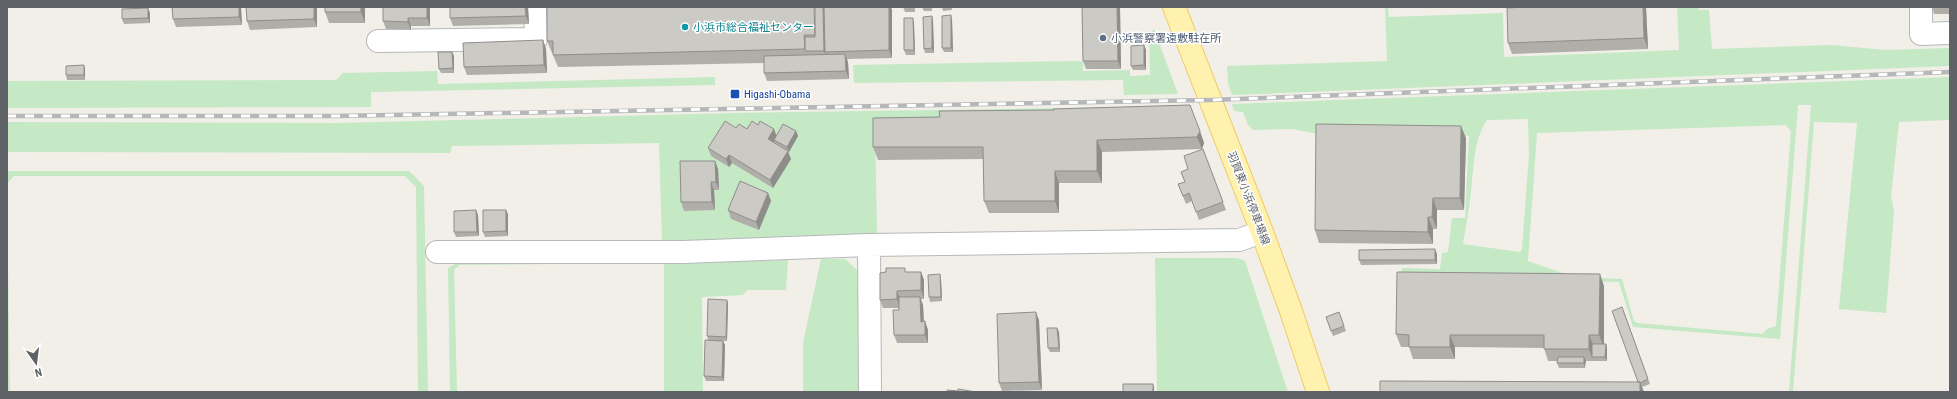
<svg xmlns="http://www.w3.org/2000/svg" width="1957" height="399" viewBox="0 0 1957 399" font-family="'Roboto Condensed','Noto Sans JP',sans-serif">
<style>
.grass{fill:#c5e8c5;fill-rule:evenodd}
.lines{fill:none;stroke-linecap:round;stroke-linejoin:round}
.minor-casing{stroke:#b5b8bc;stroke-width:24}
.major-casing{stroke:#f2c960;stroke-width:24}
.minor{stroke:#fff;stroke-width:22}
.major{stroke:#fff2af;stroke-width:22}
.rail-casing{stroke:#b6b7b8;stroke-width:4.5}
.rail{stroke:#fff;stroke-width:3;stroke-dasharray:9;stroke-linecap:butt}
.wall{fill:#afaea9}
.shaded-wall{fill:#8f8d8a}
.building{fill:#cccac5;stroke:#8f8d8a}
.culture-dot{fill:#0f9aa8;stroke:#fff;stroke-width:1.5}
.service-dot{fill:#5c6f8a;stroke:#fff;stroke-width:1.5}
.transit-dot{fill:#1a4fb4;stroke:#fff;stroke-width:1.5}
.labels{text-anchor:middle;stroke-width:3;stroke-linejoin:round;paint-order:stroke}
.culture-label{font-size:11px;fill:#0d838f;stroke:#fff;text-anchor:start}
.service-label{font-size:11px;fill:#4e5e75;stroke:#fff;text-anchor:start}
.transit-label{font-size:11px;fill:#164399;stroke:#fff;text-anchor:start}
.street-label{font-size:11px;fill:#5f6368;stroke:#fff}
</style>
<rect width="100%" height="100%" fill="#f1efe8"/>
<path class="grass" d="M1385,7h3l1,10 114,-4 1,44 175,-7 -2,-43h21l1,3h10l3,39 119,-4 55,5 64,-2v18l-718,29 -4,-12 -1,-17 160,-5z
M1154,29l24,65 -54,1 -1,-15 -269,3 -1,-18 224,-4 6,1v9l47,-1v6l20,-1 -1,-39z
M437,71l1,13 277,-7v8l-344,7v15l-364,1v-27l329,-1 7,-7z
M1950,77v43l-51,2 -8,74 3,16 -8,101 -47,-4 18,-186 -43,-1 -21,270h-4l22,-287h-13l-18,234 -147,-12 -14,-45 -217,-5v-9l38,1 2,-16 6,-1 4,-34h13l4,-82 -157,-3 -19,-4 -40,1 -5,-5 -5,-13 -9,-1 -2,-7zM1528,119l1,36 -7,94 -2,3 -57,-8c3,-17 6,-35 8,-52 3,-25 2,-51 16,-72zM1786,125l5,6 -15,195 -9,3 -5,5 -125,-11 -3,-2 -12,-42 -48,-2 -46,-16 9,-128z
M1188,106l-313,21 2,107 -215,8 -3,-99 -207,3 -2,7 -443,-1v-30l330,1 398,-10z
M7,171h402l15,15 4,206h-10l-2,-205 -11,-11h-391l-7,8z
M7,198l3,194h-3z
M1155,258h82l8,3 43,131h-131z
M821,259h24l13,12 1,121h-56v-49z
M788,260l-2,30h-39l-4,5 -41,2 1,95h-39v-129l-205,2 -5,5 3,122h-7l-2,-124 12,-7 219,2z"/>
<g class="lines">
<g class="minor-casing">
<path id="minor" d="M1921,7v27l29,-1
M378,41l158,-2 -1,-32
M869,245l1,147
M437,252h246l186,-7 370,-5 23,-8"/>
</g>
<g class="major-casing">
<path id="major" d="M1174,7l88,225 29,79 27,81"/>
</g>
<use href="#minor" class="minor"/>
<use href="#major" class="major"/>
<g class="rail-casing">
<path id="rail" d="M7,116h331l873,-16 739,-28"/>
</g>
<use href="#rail" class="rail"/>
</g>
<path class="wall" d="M172,7h69l1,18 -66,2 -3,-8z
M246,7h71v20l-67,3 -3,-9z
M325,7h40v16h-36l-4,-11z
M383,7h47v19h-19v4l-25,-1 -3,-8z
M528,7l1,17 -76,2 -3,-8z
M903,7h12v5h-10z
M922,7h10v4h-8z
M942,7h10v3l-9,1z
M1082,7h38l1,62h-35l-3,-8z
M1646,7l2,42 -136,5 -4,-11z
M1932,7h18v7h-16z
M892,10v48l-45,1 1,3 1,17 -82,2 -3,-8v-10l-206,4 -5,-12v-2h-1l-5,-12z
M150,13v10l-26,1 -2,-5z
M932,16l1,5 1,32h-9l-1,-4z
M913,18l1,5 1,32h-9l-2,-5z
M952,20l1,32h-9l-2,-4z
M543,40l3,9 1,24 -80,2 -3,-8z
M1144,45l2,5v20h-13l-2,-4z
M452,52l2,4v17h-13l-2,-4z
M84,65l1,5v10h-18l-1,-5z
M1190,105l14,38 -2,6 -100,3v31h-43v30h-70l-5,-12v-42l-106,1 -5,-13 67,-30 114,-7z
M758,125l16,4 2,7 20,-5 2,5 -9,16 -6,-4 8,11 -18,29 -41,-25 -3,4 -18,-11 -3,-8 28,-20 11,1z
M1466,138l-2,72h-27v19h-4v15l-114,-1 -4,-13z
M1203,149l23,61 -27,10 -7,-19 -6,3 -8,-20 7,-2 -4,-10 7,-3z
M715,161l3,8 1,21h-5l1,20 -31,1 -3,-9z
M768,193l3,8 -12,29 -28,-11 -3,-9z
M476,210l2,5 1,21 -23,1 -2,-5z
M508,214v22l-23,1 -2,-5z
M1437,254v10l-76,1 -2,-5z
M907,272h14l3,8v19h-3l2,6 1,16 4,9v13h-31l-3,-8 5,-27h-16l-3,-8z
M941,279l1,22 -12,1 -1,-5z
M1604,286v58h2l1,4v13h-22v7h-26l-2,-5 1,-2h-10l-4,-13 -89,-1v12h-42l-4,-12h-8l-5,-13z
M727,300l1,4 -1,37h-4l2,4 -1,36h-18l-2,-5 4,-36 -1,-4z
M1622,307l28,77 -8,3 2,5h-264l258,-10z
M1339,312l7,19 -13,5 -7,-19z
M1039,320l3,70 -40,1 -3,-8z
M1057,328l2,4 1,20h-10l-2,-4z"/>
<path class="shaded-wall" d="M239,7h2l1,18 -3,-8z
M314,7h3v20l-3,-8z
M361,7h4v16l-4,-11z
M427,7h3v19l-3,-8z
M525,7h3l1,17 -3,-8z
M823,7h4l-2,45 3,9 -4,-10z
M889,7h2l1,3v48l-3,-8z
M1117,7h3l1,62 -3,-8z
M1643,7h3l2,42 -4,-11z
M148,8l2,5v10l-2,-5z
M951,15l1,5 1,32 -2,-4z
M932,16l1,5 1,32 -2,-5z
M408,18l3,8v4l-3,-8z
M913,18l1,5 1,32 -1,-5z
M543,40l3,9 1,24 -3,-8z
M1144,45l2,5v20l-2,-5z
M452,52l2,4v17l-1,-5z
M845,54l3,8 1,17 -3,-8z
M84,65l1,5v10l-1,-5z
M1461,126l5,12 -2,72 -4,-12z
M774,129l3,8 -6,10 -3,-8z
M796,131l2,5 -9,16 -2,-5z
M1200,131l4,12 -2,6 -5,-12z
M1097,140l5,12v31l-5,-12z
M788,151l3,8 -18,29 -3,-8z
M729,155l3,8 -3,4 -3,-8z
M715,161l3,8 1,21 -3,-8z
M1055,171l4,12v30l-4,-12z
M711,182l3,8 1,20 -3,-8z
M768,193l3,8 -12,29 -3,-8z
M1433,198l4,12v19l-5,-12z
M476,210l2,5 1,21 -2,-4z
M506,210l2,4v22l-2,-5z
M1428,217l5,12v15l-5,-12z
M1435,249l2,5v10l-2,-4z
M921,272l3,8v19l-3,-9z
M940,274l1,5 1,22 -1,-4z
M1600,274l4,12v62l-5,-13z
M897,291l3,8v9l-3,-9z
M920,297l3,8 1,25 -3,-8z
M727,300l1,4 -1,37 -1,-4z
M1036,312l3,8 3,70 -3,-8z
M925,321l3,9v13l-3,-8z
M1057,328l2,4 1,20 -1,-4z
M1450,335l5,12v12l-5,-12z
M1589,335l5,12 -2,10 -3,-8z
M723,341l2,4 -1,36 -2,-4z
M1606,344l1,4v13l-2,-4z
M1584,357l2,4 -1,7 -1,-5z
M1640,382l4,10h-4z
M1153,384l1,4v4h-1z"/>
<path class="building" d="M172,7h67v10l-66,2z
M246,7h68v12l-67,2z
M325,7h36v5h-36z
M383,7h44v11h-19v4l-25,-1z
M450,7h75l1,9 -76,2z
M547,7h267l1,28h-11l1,14 -252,6v-14h-6z
M815,7h8l1,44h-19v-14h10z
M824,7h65v43l-64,2z
M1082,7h35l1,54h-35z
M1526,7h117l1,31 -136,5 -1,-35z
M148,8v10l-26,1v-10z
M951,15v33h-9v-32z
M932,16v32l-8,1 -1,-32z
M904,18h9l1,32h-10z
M543,40l1,25 -80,2 -1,-24z
M1144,45v20l-13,1v-20z
M438,52h14l1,16 -14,1z
M845,54l1,17 -82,2v-17z
M84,65v10h-18v-9z
M1190,105l10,26 -3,6 -100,3v31h-42v30h-71l-1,-54h-110v-29l67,-1 -1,-6 115,-1 -1,-1z
M725,121l11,7 3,-4 8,5 5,-8 6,4 2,-4 14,8 -6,10 20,12 -18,29 -41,-25 -3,4 -18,-11z
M783,124l13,7 -9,16 -13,-7z
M1316,124l145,2 -1,72h-27l-1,19h-4v15l-113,-2z
M1203,149l20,53 -27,10 -7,-19 -6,3 -5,-12 7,-2 -4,-10 7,-3 -4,-13z
M680,161h35l1,21h-5l1,20h-31z
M740,181l28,12 -12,29 -28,-12z
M476,210l1,22h-23v-21z
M483,210h23v21l-23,1z
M1435,249v11h-76v-10z
M886,268h19v4h16v18l-24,1v8l-17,1v-27l6,-1z
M1397,272l203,2 -1,61h-10v14h-45v-14h-94v12h-41v-12l-13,-1z
M940,274l1,23h-12l-1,-22z
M899,297h21l1,25 4,-1v14h-31l-1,-25h6z
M708,299l19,1 -1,37 -19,-1z
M1622,307l26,72 -8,4v-1h-2l-26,-71z
M1036,312l3,70 -40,1 -2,-69z
M1339,312l5,14 -13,5 -5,-14z
M1047,328h10l2,20h-11z
M705,340l18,1 -1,36 -18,-1z
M1592,344h14l-1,13h-13z
M1558,357h26v6h-27z
M1380,381l260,1v10h-260z
M1123,384h30v8h-30z
M958,389l18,3h-29v-2l11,1z"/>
<circle class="culture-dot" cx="685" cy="27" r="4"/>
<circle class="service-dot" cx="1103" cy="38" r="4"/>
<rect class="transit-dot" x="730" y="89" width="10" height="10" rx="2"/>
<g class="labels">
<g class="culture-label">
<text x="693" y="31">小浜市総合福祉センター</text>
</g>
<g class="service-label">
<text x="1111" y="42">小浜警察署遠敷駐在所</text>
</g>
<g class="transit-label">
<text x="744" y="98">Higashi-Obama</text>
</g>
<g class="street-label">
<text transform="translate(1249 198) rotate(69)" y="4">羽賀東小浜停車場線</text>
</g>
</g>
<rect width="1957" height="399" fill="none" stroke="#5f6368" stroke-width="16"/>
<g transform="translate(36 363) rotate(166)" stroke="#ffffff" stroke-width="3" paint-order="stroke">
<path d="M0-3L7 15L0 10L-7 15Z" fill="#5f6368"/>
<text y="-6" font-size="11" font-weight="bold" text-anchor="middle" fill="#5f6368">N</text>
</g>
</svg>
